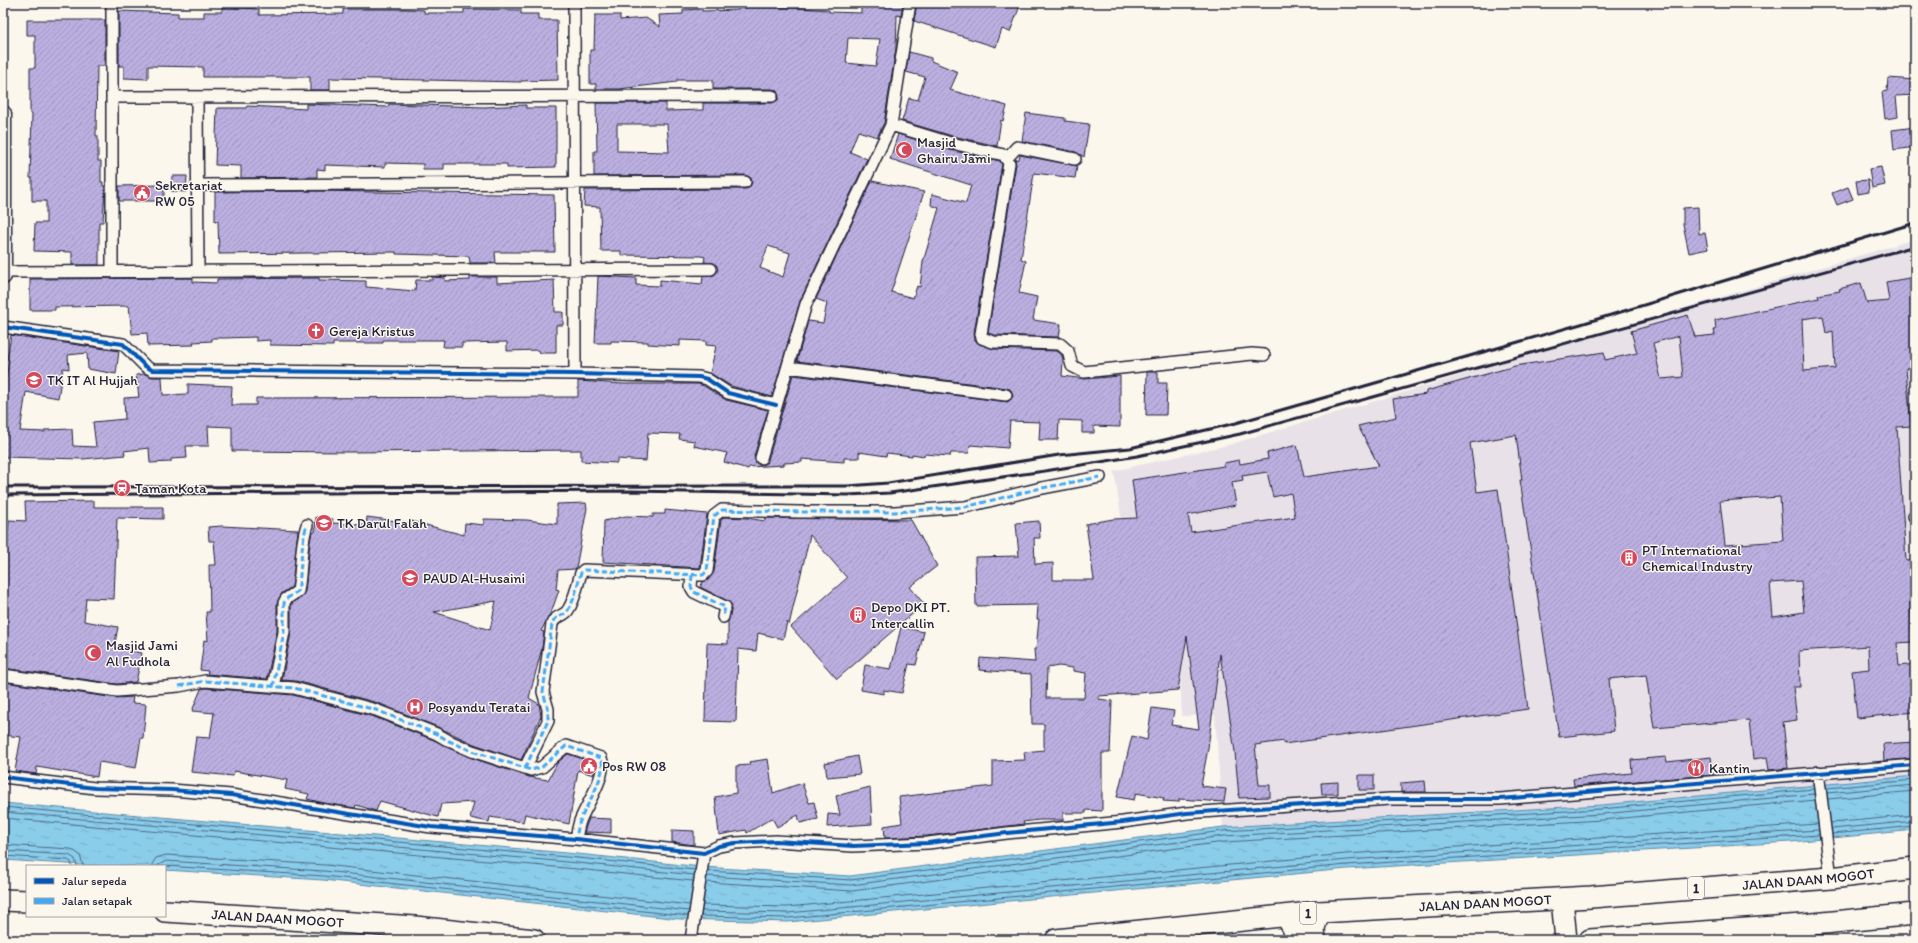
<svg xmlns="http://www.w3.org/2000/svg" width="1918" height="943" viewBox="0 0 1918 943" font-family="Itim,sans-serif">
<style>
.built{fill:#e8e1e8}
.water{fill:url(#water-ripples);stroke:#6089a5}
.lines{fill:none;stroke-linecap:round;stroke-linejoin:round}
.shore{stroke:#4c6681;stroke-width:1}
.building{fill:url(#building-hatch);stroke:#22223b;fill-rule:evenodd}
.street-casing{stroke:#22223b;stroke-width:14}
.secondary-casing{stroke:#22223b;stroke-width:19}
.highway-casing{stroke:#22223b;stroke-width:24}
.street{stroke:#fbf7ec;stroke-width:11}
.secondary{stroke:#fbf7ec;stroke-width:16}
.highway{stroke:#fbf7ec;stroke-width:21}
.rail{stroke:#22223b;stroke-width:3}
.quiet{stroke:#3fa9f5;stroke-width:3;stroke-dasharray:6 3;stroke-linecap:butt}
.cycleway-casing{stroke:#fbf7ec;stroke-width:6}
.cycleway{stroke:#0057b8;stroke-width:4}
.labels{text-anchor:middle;stroke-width:3;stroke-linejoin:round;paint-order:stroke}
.shield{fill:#fbf7ec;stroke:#636270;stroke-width:1}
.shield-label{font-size:13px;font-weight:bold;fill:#22223b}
.poi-label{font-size:14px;fill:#22223b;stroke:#fbf7ec;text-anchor:start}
.street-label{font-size:14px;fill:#22223b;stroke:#fbf7ec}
</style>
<defs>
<pattern id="water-ripples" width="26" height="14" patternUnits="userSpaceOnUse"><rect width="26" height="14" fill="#8acdeb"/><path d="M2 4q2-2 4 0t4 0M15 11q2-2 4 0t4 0" fill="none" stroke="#77b0ca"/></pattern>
<pattern id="building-hatch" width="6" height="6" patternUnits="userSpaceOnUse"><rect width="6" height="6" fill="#bbafe0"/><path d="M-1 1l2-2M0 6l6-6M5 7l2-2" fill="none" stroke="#a096c1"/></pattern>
</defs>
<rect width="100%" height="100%" fill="#fbf7ec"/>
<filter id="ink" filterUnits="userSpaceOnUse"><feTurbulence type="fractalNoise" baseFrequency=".025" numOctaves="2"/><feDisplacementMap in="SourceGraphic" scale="8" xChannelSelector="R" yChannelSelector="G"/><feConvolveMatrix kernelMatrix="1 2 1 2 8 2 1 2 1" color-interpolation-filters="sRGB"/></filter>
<g filter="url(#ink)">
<path class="built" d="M1915,239v537l-314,29 -378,22 -8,-112 -33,1 -4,-85 -39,-3 -25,-157 114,-26z"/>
<path class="water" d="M1915,776v54l-124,12 -444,27 -559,53 -108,-3 -357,-39 -158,-10v-4h-65l-97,-6v-57l575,51 124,13 148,9 373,-49 378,-22z"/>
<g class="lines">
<path class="shore" d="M1827,788l88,-8
M1827,793l88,-8
M1828,799l87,-8
M3,807l575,51 117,12
M3,812l575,51 116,12
M3,818l574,51 116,12
M1831,823l84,-8
M1832,829l83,-8
M1832,834l83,-8
M3,845l68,4 9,6 3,11
M3,851l66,4 6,4 2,7
M3,856l65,4 3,2 1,4
M151,866l5,-8 10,-3 159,10 365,40
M157,866l9,-5 158,10 365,40
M165,866l159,10 364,40
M708,871l143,9 372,-49 378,-22 213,-20
M707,876l144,9 373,-49 378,-22 212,-20
M706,882l146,9 372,-49 378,-22 213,-20
M703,905l84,2 559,-53 472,-30
M702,911l86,2 559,-53 472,-30
M701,916l87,2 559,-53 472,-30"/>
</g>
<path class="building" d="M868,3h35l-2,13 -4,-1 -1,33 -12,75 -7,14 -19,-6 -8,21 17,7 -67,142 -28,96 -41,-11 -21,-13 6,-27 -10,-1v-4l-26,-1v6l-32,-2v-2l-37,-1v2h-16l3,-67 38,2v7l24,1v-6l42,4 1,-8 11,-1 4,-6 -4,-6 -10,-1 1,-5 -4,-1 -80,-1v-4h-20l-1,-44 -16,-1 1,-16 160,-1 4,-1 3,-6 -1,-4 -6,-3 -151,1v-25h3l-1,-48h70v8l37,-1v-7h69l6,-3 1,-4 -3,-6 -4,-1h-59v-9h-36v2l-58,7h-23v-5h-6v-34h4l1,-35h25v5l26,-2 14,9 -1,-12 24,-1v-4l19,-1v2l36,-1v-3l62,1 29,2v2l32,1v-9zM848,38l32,1 -4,27 -30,-3zM617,124h50l2,28 -52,-1zM768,246l22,7 -7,24 -23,-9z
M917,3h104l-11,29 -8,-3 -6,18 -82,-26z
M222,7l37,2v6l84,-1v-5h63l18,1v3h40v-4l57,1v4h17v6h19l1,60 -37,1v1l-191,-4v12h-20v-13h-107v-10l-55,-1v13l-24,-1v-12h-5v-55l59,2v4h26v-5h18z
M27,20h78v46h-8l-1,70h2v25h3v21h2v4h2l-2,36h-4v43h-27v-13l-38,-1 1,-28h11v-22h-14v-23h-2l2,-64h-2v-46h5v-33h-8z
M909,52l22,6v3l27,11 -8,18 57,16 -4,15 -2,-1 -4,26 -48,-11 -47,-14 7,-23 9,2 7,-23 -19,-5z
M1888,78l27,2v15l-19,1 2,21 -13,2 -3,-27 5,-1z
M306,104l82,3 1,-3 95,3 42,-2v3h30v59l-49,1v-4h-63v5h-21v-5l-38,-1v4l-60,-2v5l-8,-1v8l-76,1v-12l-26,-1 2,-57h29l1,-2 59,3z
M1026,113l39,5v3l24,3 -5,33 -8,-5 -54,-11z
M1915,127v20l-21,3 -2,-20z
M898,134l47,15 55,12 2,3 -28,169 1,7 4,4 14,5 64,2 5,4 1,6 -1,15 23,3 35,-3v51l-26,-1v7h-12v-12l-23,-1 -1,20h-19l1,-18 -30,-1 -2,27 -38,-3 -1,8h-18l-1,3 -26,-2v2l-12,-2v2l-25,-3 -1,3 -27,-4v6h-15v4l-42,-3v3l-18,1v2l-35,2 -1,2 -24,-7 3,-9 -33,-7 1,-5 -16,-2 1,-5 -32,-1 -2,28 -29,-2v4l-36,-2v-11l-232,2 -117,-1v-24l-24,-1 1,20h-23l1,12 -16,1v3l-21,1 -1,-15 -25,3 1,4 -42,4 -80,-2v-67l1,1 5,-31 -2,-1 4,-24 108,16 -3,23 -28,-5 -1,-16 -19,2 1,14 -6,-1 -5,30 -32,-6 -6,39 25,1v-2l27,-1 1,17 23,1 -3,-25 32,-3 -1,-21 15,-1 -3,-22 9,-1 7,3h10l1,18 25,-1v-10l44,2 -1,19h25v-7l322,-1v-16l45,3h75l6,2 22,14 42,10 -14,46 2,7 3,2 7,-2 2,-3 25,-85 215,27 5,-6 -2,-6 -4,-2 -210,-27 11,-40 15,2 4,-20 -11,-4 56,-118 52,11 -33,100 22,6 4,-12 3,1 3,-25 16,-54 -8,-3 1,-11 34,9 5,-18 -81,-26z
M1020,155l57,11 -2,12 -41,-5 -13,86 5,2 -7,32 18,4 -4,23 28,4 -2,13 -65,-2 -6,-2 28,-169 -1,-4 4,-1z
M1881,167l4,18 -13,3 -3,-19z
M172,176h15l-1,16 -15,-1z
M1868,180l1,12 -11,2 -2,-13z
M164,185v16h-45v-15z
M1848,187l5,12 -16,6 -5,-12z
M317,191l237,4 1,57h-60l1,11h-26l-1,-7 -73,-2v-2l-177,2 -1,-33h-3v-29z
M1698,207l1,27 6,-1 3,16 -19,4 -6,-29v-16z
M432,277l13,1v3l25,-1v-3h27v6l57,-3 1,32h8v13h-7v28h-16l-1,-3 -32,1v-9l-45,1v4h-19l1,-7h-61v3h-50v3l-63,-1v-5l-14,1v-4l-31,1h-13v3l-19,1 1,3 -46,1 -1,-13 -15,1 -3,-28 -74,1v3h-25v-31l163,-1v4l24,1v-4l102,-1v2l47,1v6l49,4 1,-11h16z
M1915,277v90l-9,1 5,58 -14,1 9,134 9,-1v40h-5l3,42 -16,1 2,23 16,-2v48l-58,6 -5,-47 17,-2 -1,-23 -69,5 1,36h-7l4,33 -14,2 5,46 -19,2 -2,-13 -14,2 -4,-39 -95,8 -8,-53 -37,4 5,52 -55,6 -39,-257h2l-6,-45 -46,8 7,49 21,-3 30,220 -244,35v-3l-29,4 4,40h11v12l-31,1 -4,-46 -15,-98 -12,94 -7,38 25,3 -2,13 -45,-3v3l-16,-1 1,-3 -28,-5 -2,7 -17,-3 15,-61 15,4 5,-32 22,3 -3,14 28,4 -12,-93 -9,54 -79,6v3l13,2 -2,52h-8v58l-16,-1v3h-23v7h-24l-16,2 1,2 -97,12 -42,2 -1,-12 18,-3 -3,-26 94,-11v-25l32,-1 -1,-8 20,-2v-26h-12l-1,-50 -52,-4 1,-12 55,4 -1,-13h2l3,-30h-2l1,-14 -62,1 -1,-49 44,-1 -3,-33 23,-2 1,17h-6l1,26 18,-1v17h41l-8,-56 27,-5 24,-1 -5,-38 92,-14v-3l15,-3 1,4 28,-5 -1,-6 30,-8 7,32 75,-11 -21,-40 38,-9 -3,-18 33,-5v-3l89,-25 89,-14 1,8 32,-7 -6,-22 57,-16 7,22 20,-2 -1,-5h2l-1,-10 104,-22 -1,-3 22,-4 -1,-2 22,-6 6,20 22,-2 -3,-19zM1823,316l3,17 7,-2 2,37 -31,3 -2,-52zM1679,336l4,41 -22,2 -8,-36zM1267,472l6,25 18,-4 4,24 -104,15 -3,-17 48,-10 -4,-23 11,-2 -1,-4zM1780,497l3,44 -58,4 -5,-44zM1801,581l3,31 -31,5 -3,-34zM1059,666l14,2v3l13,2 -2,25h-38l1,-30z
M1147,372h11v11h9l-1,32h-20z
M94,501v6h69v12l-46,-1 -3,81 -28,-1 -2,23 34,6 -4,21 28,5 -6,29 -19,2 -114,-16v-64l2,-27h-2l6,-57 17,1 -1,-19z
M586,503l1,5 -11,60 -1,1 -17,1 -2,19 3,1 -7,20 -11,21 3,1 -2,16 -13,50 10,6 2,12 -20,44 -47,-16 -34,-16 -62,-25 -82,-22 -14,-1 9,-47v-28l14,-13 5,-50 2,-10h3l1,-15 17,2 -1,4 34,2 1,-8 44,6v-2l53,14 1,-12 19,2v-6l43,1 30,4v-20zM496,601l-6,29 -56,-18z
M665,510l42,4 -7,54 -97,-6 1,-41 22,-5 27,1v-3h12z
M724,517l23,1 18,3v-3l146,2 26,46 -27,21 14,17 -87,75 -46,-52 56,-49 -37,-43 -21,90 -2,-3 -4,17 -25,-6 -2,18 -18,-2 -2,73 -31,-1 2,-78 21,1v-22l4,-16 -4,-5 -28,-14 3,-5 5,-2 6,-8 7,-52z
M222,526l76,4 -6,57 -10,6 -5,10v28l-10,48 -60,-5 1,-3 -8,-1 4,-30 4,1 -2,-29h4l-1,-47h7l-2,-24h-5l-1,-14z
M901,627l23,5 -8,33 -7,-1 -7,29 -18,-3v4l-23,-4 4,-25 26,4z
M3,682l113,16 17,-1 -1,6 14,1 -3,34h-2l-5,30 -37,-6 -2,15 -60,-10 -1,7 -21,-3 6,-34 -18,-2z
M205,688l88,7 81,22 60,23 35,17 60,20 19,3 10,-18 10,-8 27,9v8l-2,4 -15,-5 -9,54 -44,-10 -2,8 -33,-5 -1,5 -19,-4 4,-16 -33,2 -3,13 -58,-16 -4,10 -20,-6 -1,3 -31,-5 -17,-4 2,-5 -24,-5 2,-9 -53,-9 -1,5 -42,-4 5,-35 14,1 4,-25 -22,-2 9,-22z
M1915,742v16l-31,3 -1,-17z
M857,756l3,18 -33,3 -2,-14z
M1666,757l1,5 44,-5 2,18 -139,11 -1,-7 59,-6 -1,-13z
M768,759l5,34 29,-10 7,20 5,-1 4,17 -18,4 -2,-8 -21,12 -5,-9 -25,15 -1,-3 -27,5 -4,-38 21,-4v-27l14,-1 -1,-3z
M1359,775h15v15h-15z
M1425,781l1,11h-25v-9z
M1338,782v12h-16l-1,-11z
M870,787l2,37 -45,3 1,-13 12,1 -4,-19z
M589,818l22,1v14l-27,-1z
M672,830l22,1v14l-22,-3z"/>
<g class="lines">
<g class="street-casing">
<path id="street" d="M112,3v269
M574,3l1,371
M112,97l660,-1
M197,97l1,174
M891,125l56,17 57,13 5,8 -28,171 1,4 11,4 67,2 8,7 4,15 12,6 168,-18 12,1
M1007,158l10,-11 58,12
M197,185l548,-3
M3,272l708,-3
M3,327l120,17 22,22 7,4 423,4 124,3 8,2 21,14 48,12
M788,367l218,28
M761,458l45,-154 85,-179 19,-122
M1914,516h1
M692,575l-1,12 3,5 31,15 -2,10
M3,675l114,16 62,-5 26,-5 89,7 82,22 61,24 12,7 23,10 59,19 11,-3 24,-21 35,12c7,16 -15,47 -21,63 -2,6 -3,12 -4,18
M273,687l11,-55v-29l2,-4 12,-8c4,-22 2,-46 9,-66
M525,768l23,-47v-12l-5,-17 9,-68c3,-9 12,-7 16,-14 7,-10 9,-25 13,-37l3,-3 119,5 4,-4 7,-55 8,-6 77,2h96l70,-5 72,-18 63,-12
M1818,772l13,106
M3,777l92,11 77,2 59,5 200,32 145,12 128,14 15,-7 16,-3 41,-2 77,5 75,-3 79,-10 116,-11 64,-9 203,-14h110l415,-34
M691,940l13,-87"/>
</g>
<g class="secondary-casing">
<path id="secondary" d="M3,114v162"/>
</g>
<g class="highway-casing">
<g id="highway">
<path d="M1562,899l4,41"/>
<path d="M3,900l24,1"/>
<path id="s1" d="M165,911l250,16 119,13"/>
<path d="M1286,916l8,13 1,11"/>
<path id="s2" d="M1056,940l263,-28 272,-15 240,-19 84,-10"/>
<path d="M1315,940l-1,-12 5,-16"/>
<path d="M1590,940l213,-15 112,-11"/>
</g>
</g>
<use href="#street" class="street"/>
<use href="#secondary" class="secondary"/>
<use href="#highway" class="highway"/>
<path class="rail" d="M3,487l844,-1 41,-3 171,-28 71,-7 106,-25 345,-99 334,-101
M3,495l628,-4 216,4 43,-2 155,-22 92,-15 103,-22 675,-188"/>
<path class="quiet" d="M1914,516h1
M692,575l-1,12 3,5 31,15 -2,10
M179,686l26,-5 89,7 82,22 61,24 12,7 23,10 59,19 11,-3 24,-21 35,12c7,16 -15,47 -21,63 -2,6 -3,12 -4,18
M273,687l11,-55v-29l2,-4 12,-8c4,-22 2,-46 9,-66
M525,768l23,-47v-12l-5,-17 9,-68c3,-9 12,-7 16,-14 7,-10 9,-25 13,-37l3,-3 119,5 4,-4 7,-55 8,-6 77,2h96l70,-5 72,-18 63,-12"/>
<g class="cycleway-casing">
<path id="cycleway" d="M3,327l120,17 22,22 7,4 423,4 124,3 8,2 21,14 48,12
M3,777l92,11 77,2 59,5 200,32 145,12 128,14 15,-7 16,-3 41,-2 77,5 75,-3 79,-10 116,-11 64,-9 203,-14h110l415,-34"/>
</g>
<use href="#cycleway" class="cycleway"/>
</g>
</g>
<defs>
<g id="mosque-disc" transform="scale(0.9)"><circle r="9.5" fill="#d1495b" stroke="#fbf7ec"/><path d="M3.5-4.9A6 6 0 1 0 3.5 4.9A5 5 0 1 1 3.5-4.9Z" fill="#fff"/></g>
<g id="civic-disc" transform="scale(0.9)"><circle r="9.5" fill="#d1495b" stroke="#fbf7ec"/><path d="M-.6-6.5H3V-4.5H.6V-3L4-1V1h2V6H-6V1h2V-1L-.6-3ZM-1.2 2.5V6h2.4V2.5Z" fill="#fff"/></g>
<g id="church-disc" transform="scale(0.9)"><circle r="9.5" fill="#d1495b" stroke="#fbf7ec"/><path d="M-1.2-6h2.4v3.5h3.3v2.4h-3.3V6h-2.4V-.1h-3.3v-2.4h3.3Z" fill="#fff"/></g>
<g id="school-disc" transform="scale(0.9)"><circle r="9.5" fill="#d1495b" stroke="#fbf7ec"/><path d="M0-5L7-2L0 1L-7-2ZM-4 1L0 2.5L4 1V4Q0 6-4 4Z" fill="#fff"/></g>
<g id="station-disc" transform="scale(0.9)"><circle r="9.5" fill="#d1495b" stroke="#fbf7ec"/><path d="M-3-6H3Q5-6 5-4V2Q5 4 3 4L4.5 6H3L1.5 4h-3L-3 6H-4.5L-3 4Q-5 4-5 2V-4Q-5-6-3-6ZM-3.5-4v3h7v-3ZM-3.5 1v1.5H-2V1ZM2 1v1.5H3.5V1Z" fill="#fff"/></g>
<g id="building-disc" transform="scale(0.9)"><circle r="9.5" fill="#d1495b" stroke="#fbf7ec"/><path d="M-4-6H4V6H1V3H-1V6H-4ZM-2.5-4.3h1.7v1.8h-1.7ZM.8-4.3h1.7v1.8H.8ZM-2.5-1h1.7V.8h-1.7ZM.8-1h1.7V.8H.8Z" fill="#fff"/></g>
<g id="hospital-disc" transform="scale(0.9)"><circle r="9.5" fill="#d1495b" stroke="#fbf7ec"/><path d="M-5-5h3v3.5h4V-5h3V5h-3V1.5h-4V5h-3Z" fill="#fff"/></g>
<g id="restaurant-disc" transform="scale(0.9)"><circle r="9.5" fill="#d1495b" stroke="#fbf7ec"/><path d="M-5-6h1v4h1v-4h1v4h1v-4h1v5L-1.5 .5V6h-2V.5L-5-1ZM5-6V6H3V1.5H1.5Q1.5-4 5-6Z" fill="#fff"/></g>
</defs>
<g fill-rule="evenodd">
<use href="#mosque-disc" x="904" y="150"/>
<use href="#civic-disc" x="142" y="193"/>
<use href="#church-disc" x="316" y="331"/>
<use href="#school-disc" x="34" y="380"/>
<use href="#station-disc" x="122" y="488"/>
<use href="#school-disc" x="324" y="523"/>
<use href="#building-disc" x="1629" y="558"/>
<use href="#school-disc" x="410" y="578"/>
<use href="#building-disc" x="858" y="615"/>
<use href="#mosque-disc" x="93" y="653"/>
<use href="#hospital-disc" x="415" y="707"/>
<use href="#civic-disc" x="589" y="766"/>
<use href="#restaurant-disc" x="1696" y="768"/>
</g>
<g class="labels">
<g class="shield">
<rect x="1688" y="877" width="16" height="22" rx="3"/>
<rect x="1300" y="902" width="16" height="22" rx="3"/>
</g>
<g class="shield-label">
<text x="1696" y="893">1</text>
<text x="1308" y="918">1</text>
</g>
<g class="poi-label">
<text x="917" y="147">Masjid<tspan x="917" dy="16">Ghairu Jami</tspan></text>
<text x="155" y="190">Sekretariat<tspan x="155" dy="16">RW 05</tspan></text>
<text x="329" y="336">Gereja Kristus</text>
<text x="47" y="385">TK IT Al Hujjah</text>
<text x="135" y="493">Taman Kota</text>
<text x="337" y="528">TK Darul Falah</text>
<text x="1642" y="555">PT International<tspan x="1642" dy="16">Chemical Industry</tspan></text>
<text x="423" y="583">PAUD Al-Husaini</text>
<text x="871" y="612">Depo DKI PT.<tspan x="871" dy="16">Intercallin</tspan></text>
<text x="106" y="650">Masjid Jami<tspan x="106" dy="16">Al Fudhola</tspan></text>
<text x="428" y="712">Posyandu Teratai</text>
<text x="602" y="771">Pos RW 08</text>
<text x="1709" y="773">Kantin</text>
</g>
<g class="street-label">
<text dy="5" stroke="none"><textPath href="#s2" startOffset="755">JALAN DAAN MOGOT</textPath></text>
<text dy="5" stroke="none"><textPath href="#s2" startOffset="431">JALAN DAAN MOGOT</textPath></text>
<text dy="5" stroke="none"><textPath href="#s1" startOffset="113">JALAN DAAN MOGOT</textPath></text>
</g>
</g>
<rect width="1918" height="943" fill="none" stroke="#fbf7ec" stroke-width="16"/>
<rect x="8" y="8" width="1902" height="927" fill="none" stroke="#22223b" stroke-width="1.5" filter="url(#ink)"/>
<rect x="26" y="865" width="140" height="52" fill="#fbf7ec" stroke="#a4a2a5"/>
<rect x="34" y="878" width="20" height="6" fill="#0057b8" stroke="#a4a2a5"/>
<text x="62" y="885" font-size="12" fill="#22223b">Jalur sepeda</text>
<rect x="34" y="898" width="20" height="6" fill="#3fa9f5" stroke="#a4a2a5"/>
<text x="62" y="905" font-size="12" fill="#22223b">Jalan setapak</text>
</svg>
